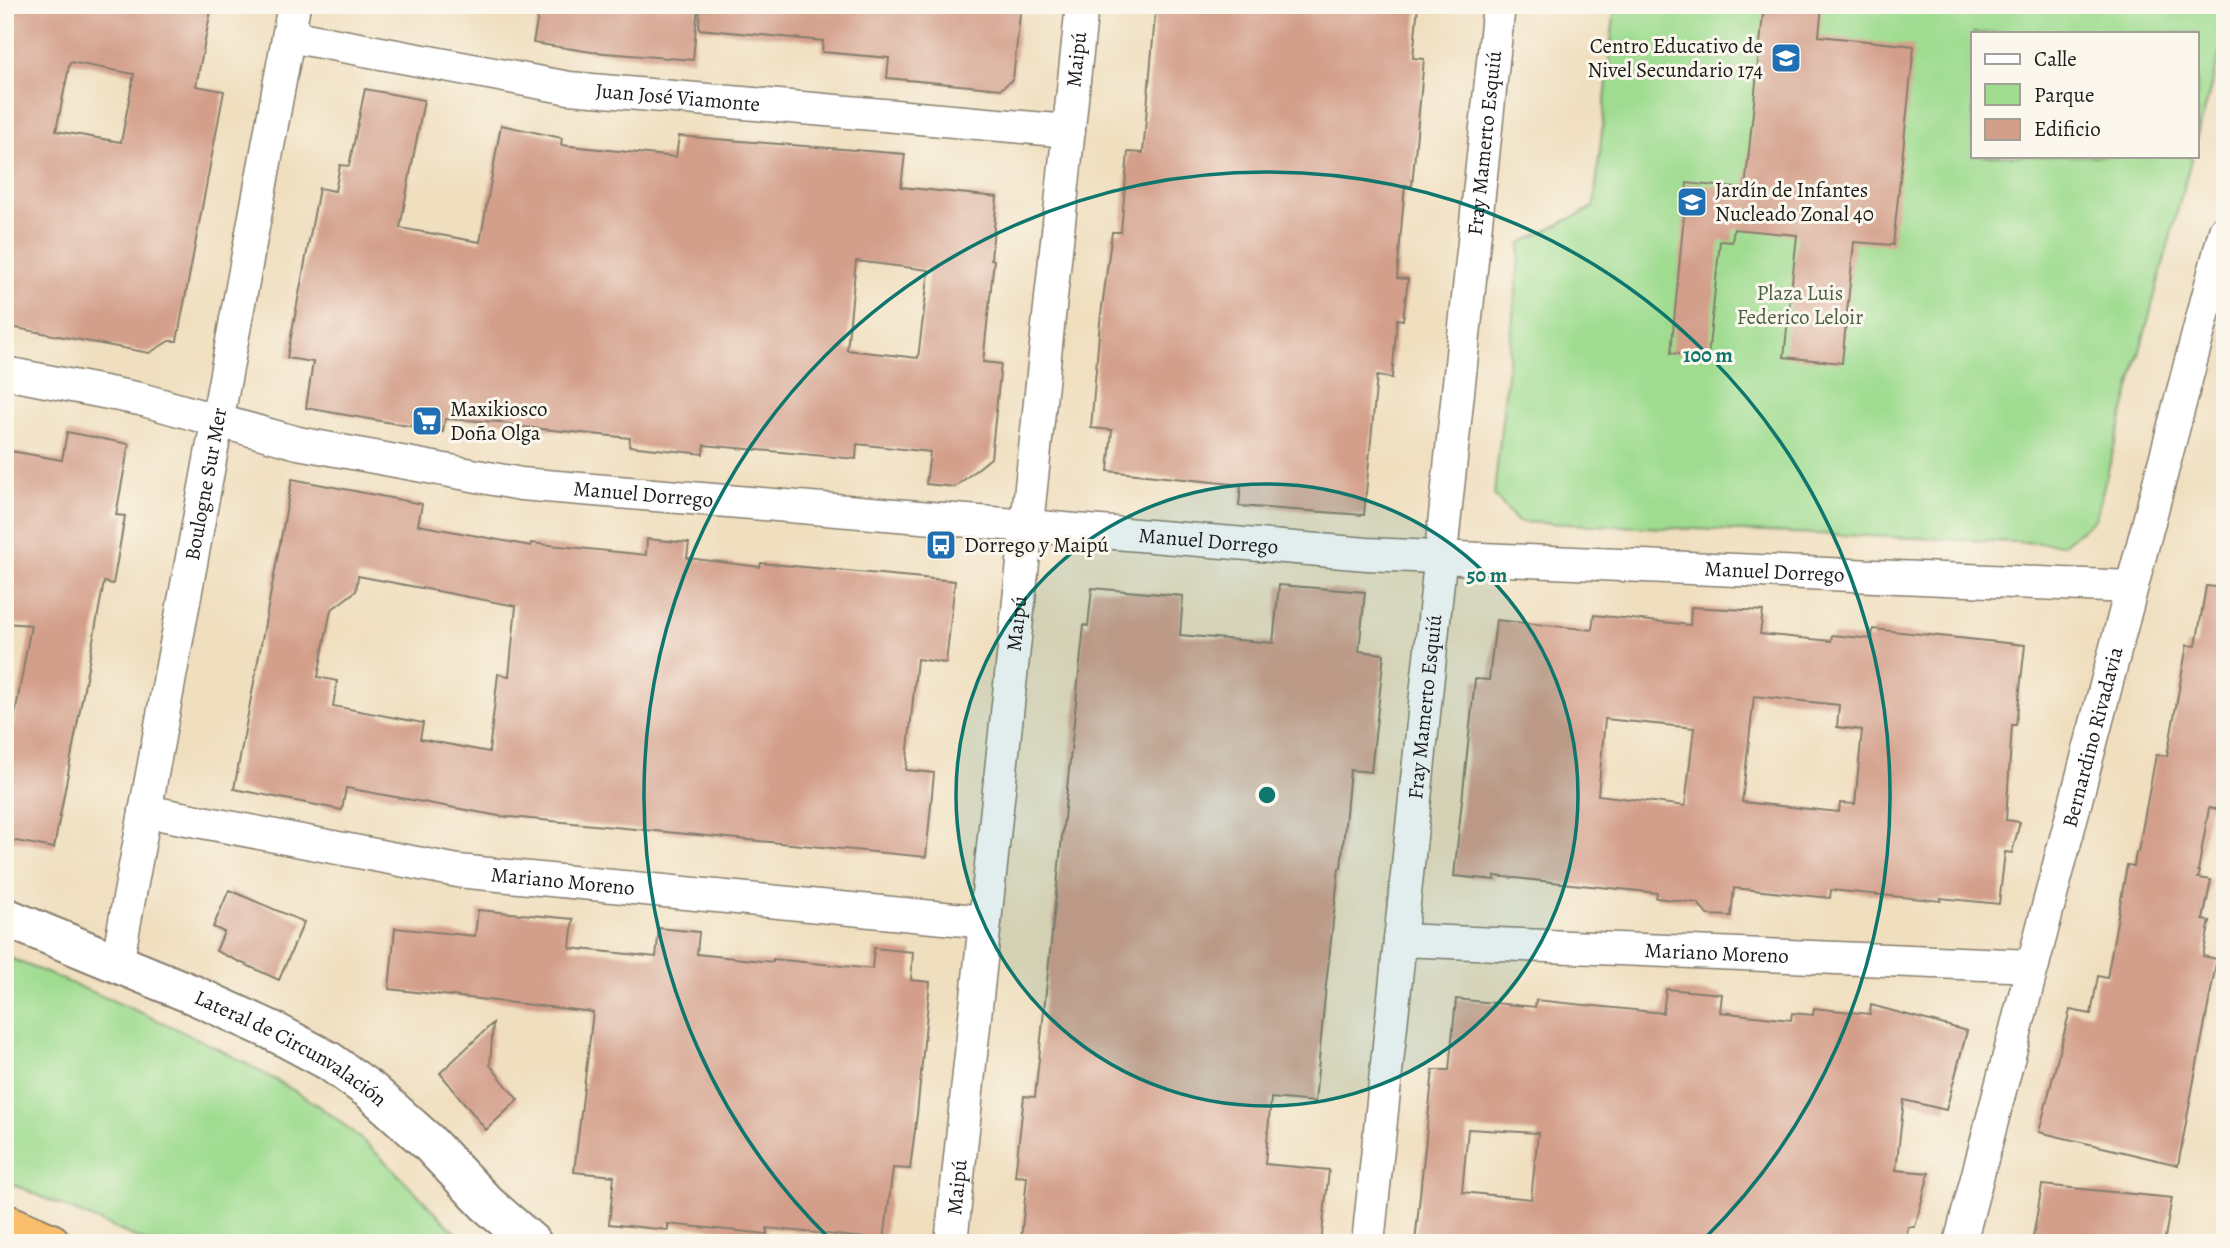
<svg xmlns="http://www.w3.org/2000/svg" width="2230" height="1248" viewBox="0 0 2230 1248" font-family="Alegreya,serif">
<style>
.green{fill:#9fdc90;stroke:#5e7c56;stroke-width:2}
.building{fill:#d39f8a;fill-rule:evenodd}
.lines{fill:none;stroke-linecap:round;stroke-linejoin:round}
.minor-casing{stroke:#867e6e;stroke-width:35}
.tertiary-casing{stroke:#867e6e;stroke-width:42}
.motorway-casing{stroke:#867e6e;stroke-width:42}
.minor{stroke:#fff;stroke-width:32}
.tertiary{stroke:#fff;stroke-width:38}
.motorway{stroke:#f9bf6d;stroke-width:38}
.ring{fill:none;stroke:#0f766e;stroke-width:3.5}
.labels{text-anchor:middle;stroke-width:6;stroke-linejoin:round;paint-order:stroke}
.poi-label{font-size:21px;fill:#1c1c1c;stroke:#fbf7ec;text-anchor:start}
.street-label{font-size:21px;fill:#1c1c1c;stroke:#fbf7ec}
.park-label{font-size:21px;fill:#4a5f45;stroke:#fbf7ec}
.centre{fill:#0f766e;stroke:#fbf7ec;stroke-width:3.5}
.ring-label{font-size:21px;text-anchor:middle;font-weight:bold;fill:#0f766e;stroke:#fbf7ec;stroke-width:6;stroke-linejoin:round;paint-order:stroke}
</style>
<rect width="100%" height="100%" fill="#fbf7ec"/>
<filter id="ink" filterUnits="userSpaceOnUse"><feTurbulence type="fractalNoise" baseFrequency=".0143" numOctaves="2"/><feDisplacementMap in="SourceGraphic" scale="14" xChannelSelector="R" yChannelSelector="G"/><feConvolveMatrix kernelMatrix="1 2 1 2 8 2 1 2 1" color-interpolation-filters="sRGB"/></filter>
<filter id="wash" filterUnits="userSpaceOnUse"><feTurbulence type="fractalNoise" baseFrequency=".00686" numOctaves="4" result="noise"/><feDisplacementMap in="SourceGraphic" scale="28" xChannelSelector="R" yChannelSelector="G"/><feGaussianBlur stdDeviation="1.57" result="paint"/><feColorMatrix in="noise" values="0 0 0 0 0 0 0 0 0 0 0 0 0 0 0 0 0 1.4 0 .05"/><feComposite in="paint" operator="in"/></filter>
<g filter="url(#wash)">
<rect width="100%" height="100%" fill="#f0dfbf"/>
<path class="green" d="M1615,5h610v29l-28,105v-106h-224v123h219l-97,363 -31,25 -546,-22 -24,-27 27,-252 73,-36z
M5,956c90,37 182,73 267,122 21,12 43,24 63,40 48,36 87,83 131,125h-317l-144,-62z"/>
<g id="blocks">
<path class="building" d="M5,5h207l-16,81 28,5 -47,250h-8l-20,12 -144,-27zM70,62l64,12 -13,68 -65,-11z
M540,5h158l-5,55 -101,-8 -59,-9z
M700,5h321l-8,74 -12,10 -114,-11 2,-20 -67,-6 1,-11 -124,-12z
M1156,5h113l71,7 1,-7h77l-5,53 11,1 -12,127 -7,-1 -8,93 11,1 -5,41 -6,-1 -5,59 -15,-2 -13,139 -125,-9 2,-21 -133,-14 4,-41 -21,-2 9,-106 12,-90h9l7,-80 15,1z
M1764,5h58l-3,31 95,10 -21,199 -39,-3 -12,121 -58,-6 13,-122 -63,-6 -2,13 -12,-1 -12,116 -37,-4 16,-170 58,6z
M365,89l59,11 -24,128 80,14 21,-117 61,13 -1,7 115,12 3,-21 226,18 -4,33 96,10 -6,62 3,1 -11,102 18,2 -10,94 -36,29 -29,-3 4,-32 -73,-8 -1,15 -152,-14 -1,9 -74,-8 1,-8 -107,-11 -23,-5 -55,-3 -2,13 -137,-24 7,-46 -26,-4 32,-170 16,3 5,-26 9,1zM856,261l73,9 -11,88 -71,-8z
M67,432l62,12 -13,71 9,1 -12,68 -9,-2 -50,266 -49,-9v-68l26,-146 -26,-2v-173l57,10z
M292,479l130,25 -4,21 113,21v-3l115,12 1,-16 42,4 -2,15 73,9 1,-4 194,18 -9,82 -29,-4 -11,111 28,3 -8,84 -427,-41 -153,-28 -4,22 -108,-21zM358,576l158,30 -7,70 -11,-2 -9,78 -69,-13 3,-16 -90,-17 4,-25 -19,-4 6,-33 7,-34 25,-19z
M1279,585l86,7 -6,59 25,3 -13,118 -21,-2 -9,98h-2l-13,117 -11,117 -44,-4 -6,66 64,6 -8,73h-265l-35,-3 6,-63 -12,-1 9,-80 11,1 49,-472 4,1 4,-38 91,8 -3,39 93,8z
M2206,586l19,2v223l-16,-3 -11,63 2,1 -2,6 13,2 -8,40 7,1 -7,35 14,3 -39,206 -139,-33 31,-122 21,4 7,-38 9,2 20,-113 7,1 2,-14h2l18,-97 11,1 20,-111 9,1z
M1691,607l72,4 -3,23 71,7 1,-6 40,4 1,-10 152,16 -9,80h-4l-6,95 14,2 -8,31 -7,-1 -6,52 -58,-6v3l-110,-11 -1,8 -96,-10 -3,28 -24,-1 -9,-12 -42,-5 1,-5 -162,-17v4l-41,-4 21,-197 14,1 7,-60 96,10 2,-15 96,10zM1754,696l85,9 -2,22 25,3 -7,74 -15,-1 -1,9 -97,-10zM1605,719l89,9 -9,78 -87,-11z
M229,890l75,32 -25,58 -63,-29 8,-19 -11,-5z
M478,910l95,9 -3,29 86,9 3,-29 40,4 -2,22 76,8v-3l99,10 2,-21 39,4 -2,28 19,2 -13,132 -7,55 -17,-1 -9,72 -117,-12v6l-99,-10v6l-59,-6 5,-48 -40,-4 19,-160 -204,-23 6,-61 80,8z
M1666,989l56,5 -2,18 71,8 1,-7 21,2 1,-7 56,6 1,-9 96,26 -21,79 -42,-10 -8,70 33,3 -14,54h-7l-2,16h-491l18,-173h16l7,-71 79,8 1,-7 127,13zM1468,1129l70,4 -7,66 -69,-7z
M493,1023l-3,42 28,35 -32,30 -46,-57z
M2042,1185l130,13 -8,45h-132z"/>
</g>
</g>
<g filter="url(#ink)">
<use href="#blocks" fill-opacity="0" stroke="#867e6e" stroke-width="2"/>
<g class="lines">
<g class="minor-casing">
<g id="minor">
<path id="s1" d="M289,36l280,52 500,43"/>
<path id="s2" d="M5,373l135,26 158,44 223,41 846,70 764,33"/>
<path id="s3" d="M145,811l313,60 527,51"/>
<path id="s4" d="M1400,940l633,26"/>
<path id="s5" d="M117,964l177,-959"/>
<path id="s6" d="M951,1243l131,-1238"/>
<path id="s7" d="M1368,1243l131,-1238"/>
<path id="s8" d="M1960,1243l265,-1012"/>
</g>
</g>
<g class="tertiary-casing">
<g id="tertiary">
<path id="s9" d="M5,917l189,78 77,35 58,31 42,30 57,51 59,62 45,39"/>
</g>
</g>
<g class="motorway-casing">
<path id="motorway" d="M5,1223l46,20"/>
</g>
<use href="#minor" class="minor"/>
<use href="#tertiary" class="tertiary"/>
<use href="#motorway" class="motorway"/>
</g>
</g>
<circle cx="1267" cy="795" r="311" fill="#0f766e" fill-opacity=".12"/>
<g class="ring">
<circle cx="1267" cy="795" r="311"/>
<path d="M830 1239A623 623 0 1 1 1704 1239"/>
</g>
<defs>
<g id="school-square" transform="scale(1.575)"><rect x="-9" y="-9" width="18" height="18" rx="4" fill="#1f6fb2" stroke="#fbf7ec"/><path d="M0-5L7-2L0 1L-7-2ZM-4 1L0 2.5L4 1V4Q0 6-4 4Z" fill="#fff"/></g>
<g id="supermarket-square" transform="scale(1.575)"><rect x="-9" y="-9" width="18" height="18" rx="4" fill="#1f6fb2" stroke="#fbf7ec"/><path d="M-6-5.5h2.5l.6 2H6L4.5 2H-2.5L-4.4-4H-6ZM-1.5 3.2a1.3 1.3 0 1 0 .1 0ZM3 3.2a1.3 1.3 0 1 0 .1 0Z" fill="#fff"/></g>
<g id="bus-square" transform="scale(1.575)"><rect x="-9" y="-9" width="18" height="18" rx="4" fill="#1f6fb2" stroke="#fbf7ec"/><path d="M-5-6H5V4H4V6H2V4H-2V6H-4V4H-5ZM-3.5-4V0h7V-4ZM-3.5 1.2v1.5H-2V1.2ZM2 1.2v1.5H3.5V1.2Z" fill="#fff"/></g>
</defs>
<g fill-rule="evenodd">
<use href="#school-square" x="1786" y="58"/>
<use href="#school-square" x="1692" y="202"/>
<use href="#supermarket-square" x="427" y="421"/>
<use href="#bus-square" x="941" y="545"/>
</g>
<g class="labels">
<g class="poi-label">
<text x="1763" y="53" text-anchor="end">Centro Educativo de<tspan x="1763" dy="24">Nivel Secundario 174</tspan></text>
<text x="1715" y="197">Jardín de Infantes<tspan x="1715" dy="24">Nucleado Zonal 40</tspan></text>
<text x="450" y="416">Maxikiosco<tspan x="450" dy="24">Doña Olga</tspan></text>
<text x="964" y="552">Dorrego y Maipú</text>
</g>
<g class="street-label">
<text dy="7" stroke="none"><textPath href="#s6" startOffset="1190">Maipú</textPath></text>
<text dy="7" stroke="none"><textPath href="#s1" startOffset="394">Juan José Viamonte</textPath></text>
<text dy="7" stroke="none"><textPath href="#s7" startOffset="1106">Fray Mamerto Esquiú</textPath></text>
<text dy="7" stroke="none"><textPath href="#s5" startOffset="488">Boulogne Sur Mer</textPath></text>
<text dy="7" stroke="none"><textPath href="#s2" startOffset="651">Manuel Dorrego</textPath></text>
<text dy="7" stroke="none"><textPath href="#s2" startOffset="1218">Manuel Dorrego</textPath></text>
<text dy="7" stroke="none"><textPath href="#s2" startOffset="1785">Manuel Dorrego</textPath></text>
<text dy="7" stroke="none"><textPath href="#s6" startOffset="623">Maipú</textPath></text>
<text dy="7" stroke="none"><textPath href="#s7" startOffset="539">Fray Mamerto Esquiú</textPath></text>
<text dy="7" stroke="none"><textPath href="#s8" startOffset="523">Bernardino Rivadavia</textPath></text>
<text dy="7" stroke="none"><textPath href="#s3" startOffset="424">Mariano Moreno</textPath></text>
<text dy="7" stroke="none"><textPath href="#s4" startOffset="317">Mariano Moreno</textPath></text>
<text dy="7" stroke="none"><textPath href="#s9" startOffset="315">Lateral de Circunvalación</textPath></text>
<text dy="7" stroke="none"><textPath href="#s6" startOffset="56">Maipú</textPath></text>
</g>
<g class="park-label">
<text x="1800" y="300">Plaza Luis<tspan x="1800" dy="24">Federico Leloir</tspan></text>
</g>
</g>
<circle cx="1267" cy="795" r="10" class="centre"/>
<g class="ring-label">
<text x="1708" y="362">100 m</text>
<text x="1487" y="582">50 m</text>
</g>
<rect width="2230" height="1248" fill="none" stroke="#fbf7ec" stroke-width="28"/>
<rect x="1971" y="32" width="228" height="126" fill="#fbf7ec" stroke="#a29f99" stroke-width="2"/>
<rect x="1985" y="54" width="35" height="10" fill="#ffffff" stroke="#a29f99" stroke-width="2"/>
<text x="2034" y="66" font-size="21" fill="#1c1c1c">Calle</text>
<rect x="1985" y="84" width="35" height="21" fill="#9fdc90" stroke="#a29f99" stroke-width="2"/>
<text x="2034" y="102" font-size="21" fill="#1c1c1c">Parque</text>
<rect x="1985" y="119" width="35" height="21" fill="#d39f8a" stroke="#a29f99" stroke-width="2"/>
<text x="2034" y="136" font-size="21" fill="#1c1c1c">Edificio</text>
</svg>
